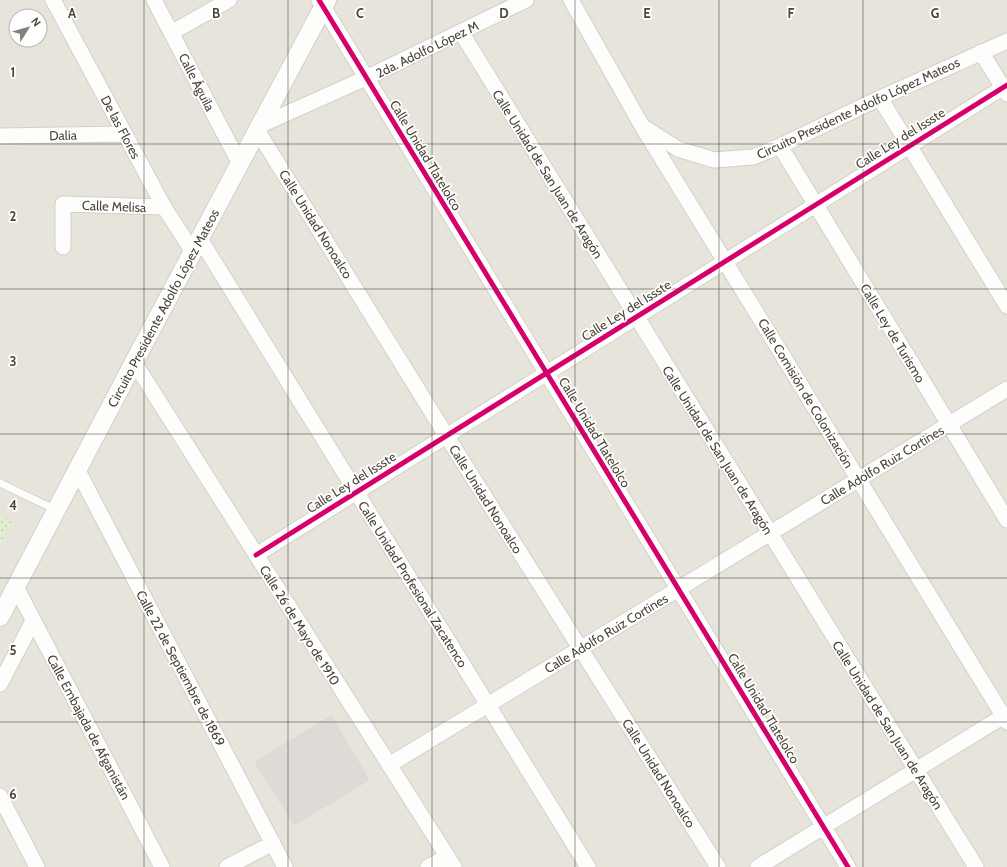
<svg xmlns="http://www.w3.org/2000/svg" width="1007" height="867" viewBox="0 0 1007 867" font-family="Cabin,sans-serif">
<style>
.residential{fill:#e7e4dc;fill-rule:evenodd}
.garden{fill:url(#garden-dots)}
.building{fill:#dedbd6;stroke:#dcd9d4}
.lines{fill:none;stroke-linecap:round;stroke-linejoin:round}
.service-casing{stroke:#d2d0cb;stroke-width:9}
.minor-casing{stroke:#d2d0cb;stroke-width:17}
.tertiary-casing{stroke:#d2d0cb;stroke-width:20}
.service{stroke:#fdfdfc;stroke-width:7}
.minor{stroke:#fdfdfc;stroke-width:15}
.tertiary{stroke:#fdfdfc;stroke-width:18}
.cycleway-casing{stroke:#fff;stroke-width:8}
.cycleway{stroke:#d6006c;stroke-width:5}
.grid{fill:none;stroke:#4b4439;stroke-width:1;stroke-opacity:0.55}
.labels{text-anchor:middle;stroke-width:3.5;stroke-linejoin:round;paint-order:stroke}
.street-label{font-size:13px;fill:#4b4439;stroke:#fff}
.grid-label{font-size:13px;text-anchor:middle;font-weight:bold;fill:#4b4439;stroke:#fff;stroke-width:3.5;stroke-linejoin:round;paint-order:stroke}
</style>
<defs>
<pattern id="garden-dots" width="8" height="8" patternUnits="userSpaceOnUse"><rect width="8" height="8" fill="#e1eecf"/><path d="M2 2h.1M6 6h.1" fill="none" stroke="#c3cdb2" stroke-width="1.8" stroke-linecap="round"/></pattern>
</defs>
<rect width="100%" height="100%" fill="#f4f2ee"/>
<path class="residential" d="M0,0h1007v867h-1007zM16,16h24v24h-24z"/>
<path class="garden" d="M0,514l12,7 -12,23z"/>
<path class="building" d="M331,716l38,64 -75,45 -39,-63z"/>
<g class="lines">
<g class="service-casing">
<path id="service" d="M0,483l56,27"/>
</g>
<g class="minor-casing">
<path id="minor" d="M53,0l111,207 29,45
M154,0l86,164
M319,0l529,867
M571,0l71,126 365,596
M461,32l515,835
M171,33l58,-33
M981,52l26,42
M880,98l127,208
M261,125l105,-47 160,-78
M645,128l33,21 36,11 39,-3 27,-11 100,-48 127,-57
M257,130l189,305 272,432
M0,136l125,-2
M780,146l227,374
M200,239l388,628
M63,247v-43l101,3
M134,362l320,505
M77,469l208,398
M256,555l751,-470
M16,587l146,280
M0,684l33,-63
M389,765l618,-376
M0,796l37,71
M227,867l46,-24
M428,867l19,-10
M758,867l249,-153"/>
</g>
<g class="tertiary-casing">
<path id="tertiary" d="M0,617l134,-255 193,-362"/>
</g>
<use href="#service" class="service"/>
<use href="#minor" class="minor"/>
<use href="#tertiary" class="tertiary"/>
<g class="cycleway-casing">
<path id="cycleway" d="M319,0l529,867
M256,555l751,-470"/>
</g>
<use href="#cycleway" class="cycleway"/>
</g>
<path class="grid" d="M144,0v867M288,0v867M432,0v867M575,0v867M719,0v867M863,0v867M0,144h1007M0,289h1007M0,434h1007M0,578h1007M0,722h1007"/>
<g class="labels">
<g class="street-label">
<text transform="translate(427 49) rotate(-26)" y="5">2da. Adolfo López M</text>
<text transform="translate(197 82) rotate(63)" y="5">Calle Águila</text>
<text transform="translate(858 108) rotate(-25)" y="5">Circuito Presidente Adolfo López Mateos</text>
<text transform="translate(121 127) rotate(62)" y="5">De las Flores</text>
<text transform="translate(63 135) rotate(-1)" y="5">Dalia</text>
<text transform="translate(900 138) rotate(-32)" y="5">Calle Ley del Issste</text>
<text transform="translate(426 155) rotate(59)" y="5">Calle Unidad Tlatelolco</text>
<text transform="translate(548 174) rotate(58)" y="5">Calle Unidad de San Juan de Aragón</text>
<text transform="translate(114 206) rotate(2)" y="5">Calle Melisa</text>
<text transform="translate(316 224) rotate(58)" y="5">Calle Unidad Nonoalco</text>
<text transform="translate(163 308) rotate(-62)" y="5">Circuito Presidente Adolfo López Mateos</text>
<text transform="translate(626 310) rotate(-32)" y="5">Calle Ley del Issste</text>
<text transform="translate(893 333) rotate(59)" y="5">Calle Ley de Turismo</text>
<text transform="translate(806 393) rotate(59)" y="5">Calle Comisión de Colonización</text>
<text transform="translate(595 432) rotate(59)" y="5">Calle Unidad Tlatelolco</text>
<text transform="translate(718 450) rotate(58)" y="5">Calle Unidad de San Juan de Aragón</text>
<text transform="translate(882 465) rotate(-31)" y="5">Calle Adolfo Ruiz Cortines</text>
<text transform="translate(351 482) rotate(-32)" y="5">Calle Ley del Issste</text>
<text transform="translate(486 499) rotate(58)" y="5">Calle Unidad Nonoalco</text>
<text transform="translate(413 584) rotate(58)" y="5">Calle Unidad Profesional Zacatenco</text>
<text transform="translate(300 625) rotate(58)" y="5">Calle 26 de Mayo de 1910</text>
<text transform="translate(606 633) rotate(-31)" y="5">Calle Adolfo Ruiz Cortines</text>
<text transform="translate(181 668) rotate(62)" y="5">Calle 22 de Septiembre de 1869</text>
<text transform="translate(764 708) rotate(59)" y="5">Calle Unidad Tlatelolco</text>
<text transform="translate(888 725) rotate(58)" y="5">Calle Unidad de San Juan de Aragón</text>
<text transform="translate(89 727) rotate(62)" y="5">Calle Embajada de Afganistán</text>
<text transform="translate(659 773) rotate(58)" y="5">Calle Unidad Nonoalco</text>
</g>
</g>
<g class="grid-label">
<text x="72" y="18">A</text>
<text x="216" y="18">B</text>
<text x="360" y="18">C</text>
<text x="504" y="18">D</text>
<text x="647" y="18">E</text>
<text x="791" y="18">F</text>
<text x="935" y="18">G</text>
<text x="13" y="77">1</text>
<text x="13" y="221">2</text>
<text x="13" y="366">3</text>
<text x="13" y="510">4</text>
<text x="13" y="655">5</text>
<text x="13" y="799">6</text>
</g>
<g transform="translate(28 28) rotate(53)"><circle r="19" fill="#ffffff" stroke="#b7b4b0"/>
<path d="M0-3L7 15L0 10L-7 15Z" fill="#868178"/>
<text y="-6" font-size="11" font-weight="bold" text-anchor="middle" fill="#4b4439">N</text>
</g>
</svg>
